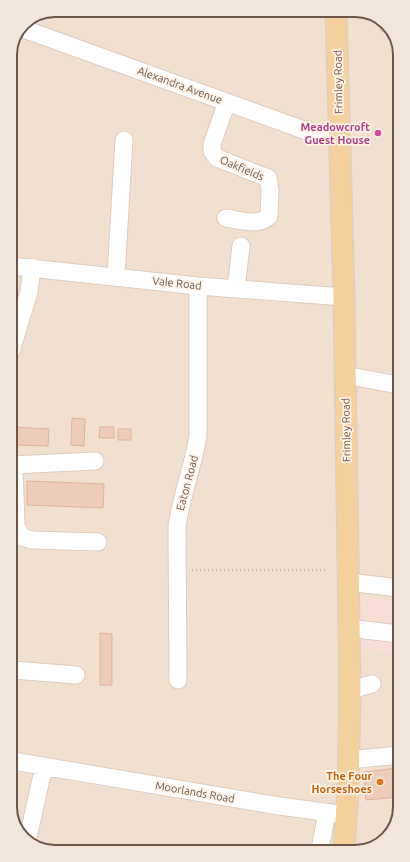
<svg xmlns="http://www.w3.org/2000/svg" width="410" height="862" viewBox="0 0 410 862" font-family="Ubuntu,sans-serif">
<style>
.residential{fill:#f1e0d0}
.commercial{fill:#f9ded5}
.building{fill:#edccba;stroke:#deb39c}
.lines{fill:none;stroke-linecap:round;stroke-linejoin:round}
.minor-casing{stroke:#ddcbbd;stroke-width:19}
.major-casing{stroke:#d6cfcc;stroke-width:23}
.path{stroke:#d1b09e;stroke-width:2.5;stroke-dasharray:1 3;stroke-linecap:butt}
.minor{stroke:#fff;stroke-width:17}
.major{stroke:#f4d09d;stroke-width:21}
.hotel-dot{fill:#d1479c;stroke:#fdf3e6;stroke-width:1.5}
.food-dot{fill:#e8710a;stroke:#fdf3e6;stroke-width:1.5}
.labels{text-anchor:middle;stroke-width:3.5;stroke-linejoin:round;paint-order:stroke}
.street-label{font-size:11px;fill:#6e554a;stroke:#fdf3e6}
.hotel-label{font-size:11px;font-weight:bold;fill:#b23c85;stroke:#fdf3e6;text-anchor:end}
.food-label{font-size:11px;font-weight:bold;fill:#c56008;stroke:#fdf3e6;text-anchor:end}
.rim{fill:none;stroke:#6e554a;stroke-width:2}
</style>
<rect width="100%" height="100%" fill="#faefe0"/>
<path class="residential" d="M55,10h304l23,9 15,19 3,770 -8,24 -20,17 -321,3 -23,-9 -15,-19 -3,-772 13,-29z"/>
<path class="commercial" d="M358,595l41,5v53l-42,-5z
M400,768v31l-39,4 3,-31z"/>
<path class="building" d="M380,18l2,1 11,14 -12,-2z
M394,35l3,3v8h-2z
M72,418l13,1 -1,27 -13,-1z
M12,427l37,2 -1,17 -36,-1z
M100,427h14v11h-15z
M118,429h13v11h-13z
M27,481l77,3 -1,24 -76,-3z
M100,633l12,1v51h-12z
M397,768l1,10h2v19l-34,3 -2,-28z"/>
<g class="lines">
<g class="minor-casing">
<path id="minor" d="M21,28l294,106 24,5
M226,218c13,2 33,9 43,-2l1,-26 -2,-12 -51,-20 -5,-7v-7l15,-42
M11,266l187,20 146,11
M116,276l8,-136
M236,289l5,-43
M11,351l18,-59 3,-25
M345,375l53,10
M12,465l83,-4
M14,465l2,61 6,11 10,3 66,2
M348,582l51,6
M348,628l51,6
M13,670l63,5
M178,680l-1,-153c4,-31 16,-60 21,-91v-150
M350,690l22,-6
M347,760l53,-5
M13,761l266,45 68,9
M27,842l17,-76
M320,849l7,-36"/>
</g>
<g class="major-casing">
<path id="major" d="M336,10l8,287 6,393 -2,101 -4,58"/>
</g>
<path class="path" d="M192,570h136"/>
<use href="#minor" class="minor"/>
<use href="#major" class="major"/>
</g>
<circle class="hotel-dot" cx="378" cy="133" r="4"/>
<circle class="food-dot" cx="380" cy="782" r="4"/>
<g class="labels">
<g class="street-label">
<text transform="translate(338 82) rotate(-91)" y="4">Frimley Road</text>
<text transform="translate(180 85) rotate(20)" y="4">Alexandra Avenue</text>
<text transform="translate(242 168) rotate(23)" y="4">Oakfields</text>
<text transform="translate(177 283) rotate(6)" y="4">Vale Road</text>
<text transform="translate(346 430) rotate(-91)" y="4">Frimley Road</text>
<text transform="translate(187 483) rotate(-75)" y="4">Eaton Road</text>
<text transform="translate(195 792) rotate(10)" y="4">Moorlands Road</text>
</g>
<g class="hotel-label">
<text x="370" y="131">Meadowcroft<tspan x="370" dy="13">Guest House</tspan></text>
</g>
<g class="food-label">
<text x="372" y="780">The Four<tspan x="372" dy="13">Horseshoes</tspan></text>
</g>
</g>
<path d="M0 0H410V862H0ZM55 17H355A38 38 0 0 1 393 55V807A38 38 0 0 1 355 845H55A38 38 0 0 1 17 807V55A38 38 0 0 1 55 17Z" fill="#f2e6da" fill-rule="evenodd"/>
<path class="rim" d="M55 17H355A38 38 0 0 1 393 55V807A38 38 0 0 1 355 845H55A38 38 0 0 1 17 807V55A38 38 0 0 1 55 17Z"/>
</svg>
